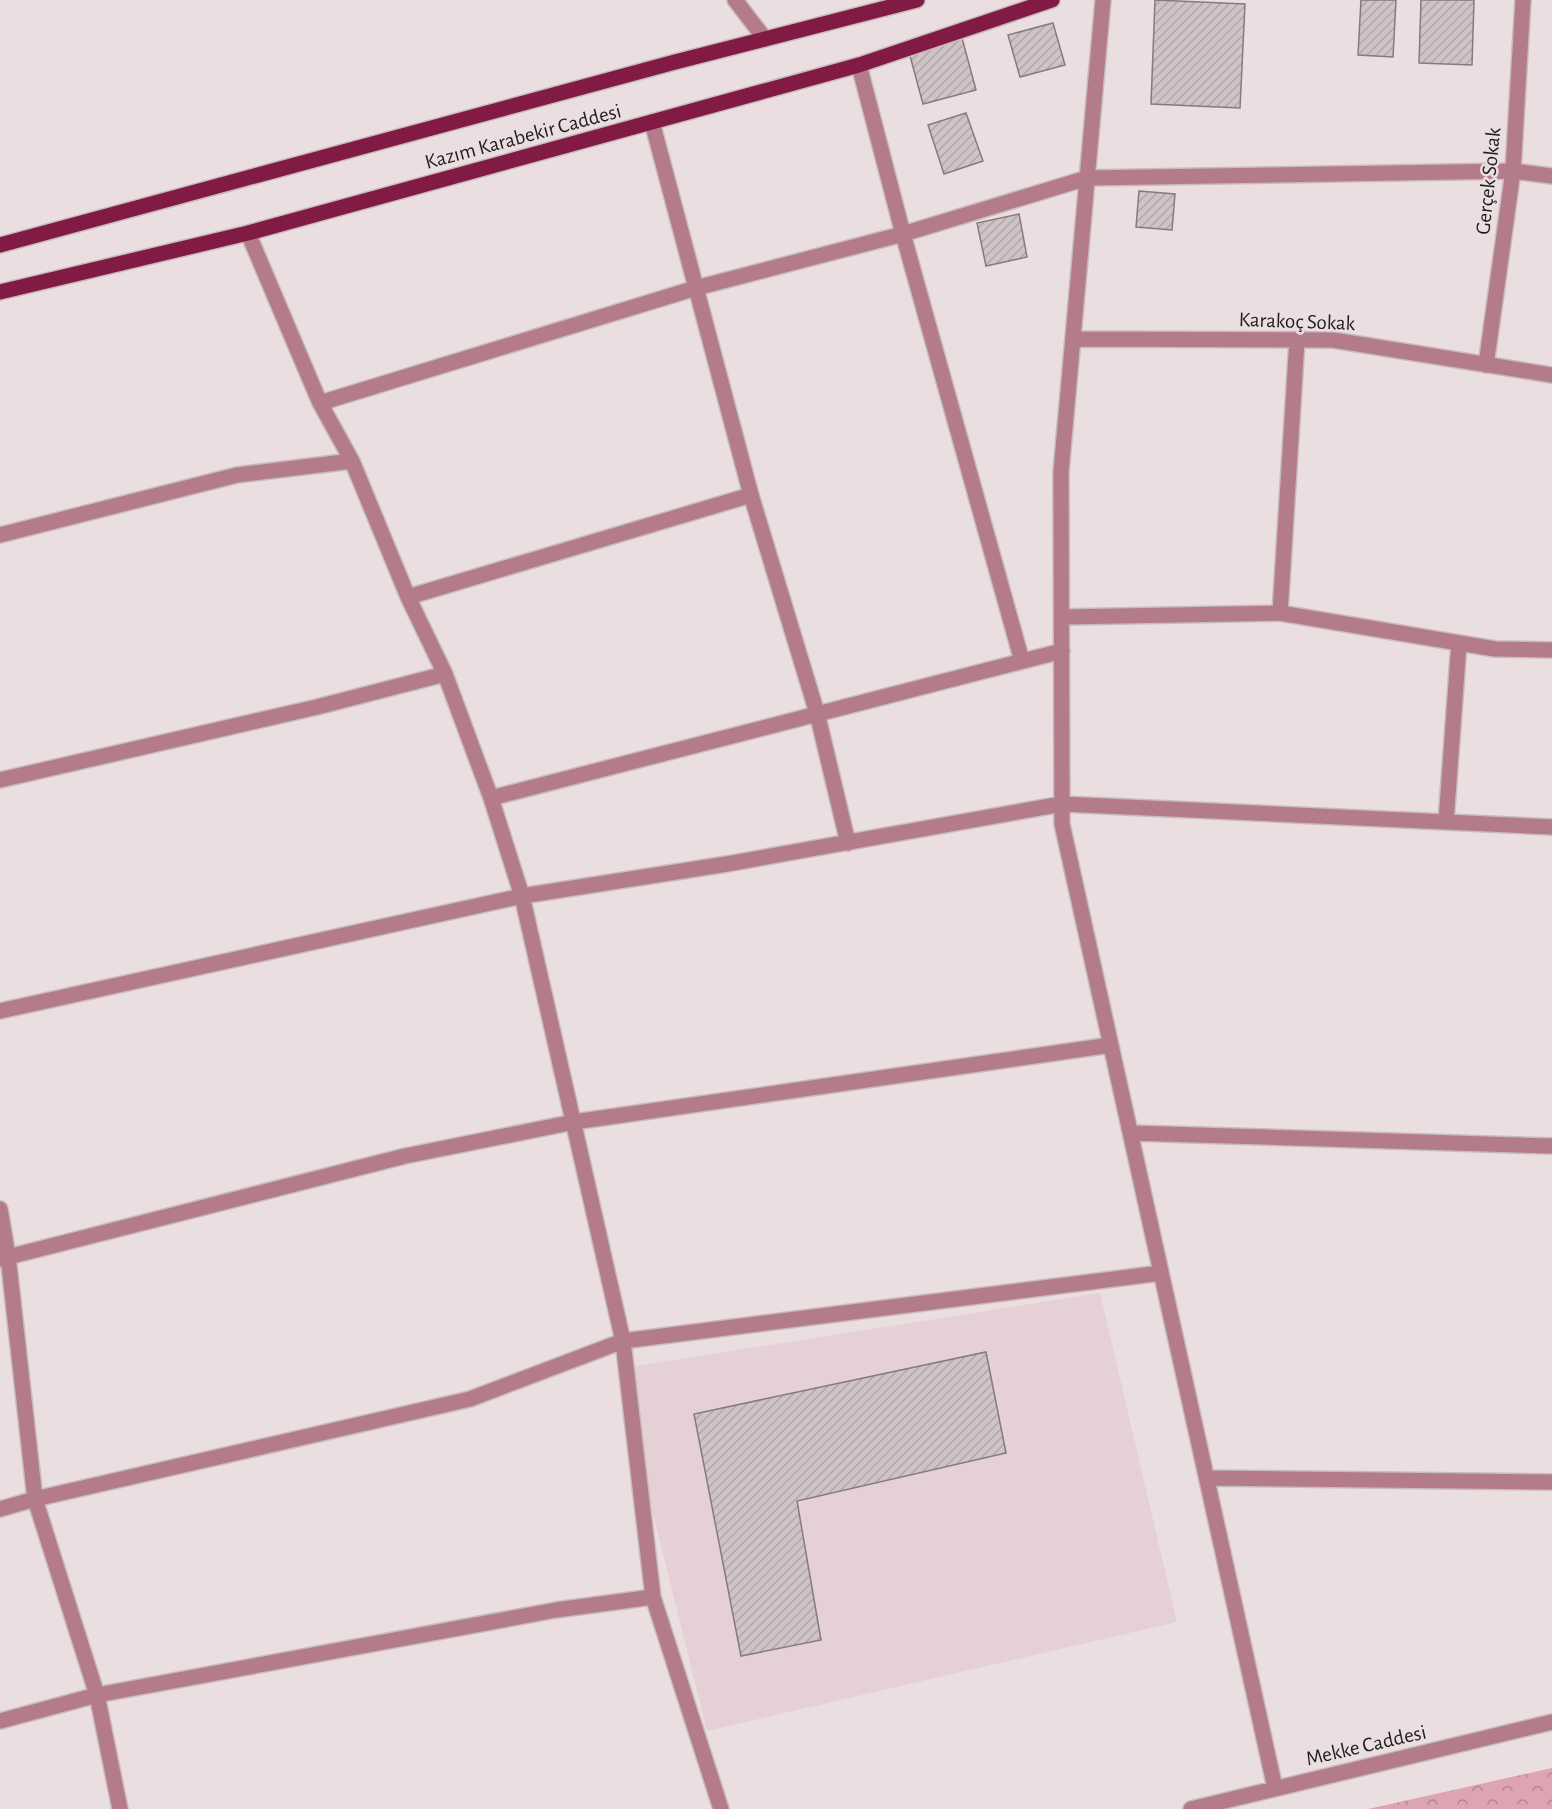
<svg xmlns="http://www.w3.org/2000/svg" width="1552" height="1809" viewBox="0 0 1552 1809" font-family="'Alegreya Sans',sans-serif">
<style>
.built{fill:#e5d0d5}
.forest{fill:url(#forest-crowns)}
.building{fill:url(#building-hatch);stroke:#867a7d;stroke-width:1.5}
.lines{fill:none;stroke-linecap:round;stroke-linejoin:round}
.minor-casing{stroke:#c7bbbe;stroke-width:18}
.major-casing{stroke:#c7bbbe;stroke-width:18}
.minor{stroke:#b47b8a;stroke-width:15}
.major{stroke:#811b44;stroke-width:15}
.labels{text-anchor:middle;stroke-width:5;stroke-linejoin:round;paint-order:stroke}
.street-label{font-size:21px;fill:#211c1d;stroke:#ebdee1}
</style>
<defs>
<pattern id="forest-crowns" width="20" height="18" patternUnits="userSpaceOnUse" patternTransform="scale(1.5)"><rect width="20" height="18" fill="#dda4b2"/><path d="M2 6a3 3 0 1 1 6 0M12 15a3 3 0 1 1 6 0" fill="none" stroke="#b38590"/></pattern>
<pattern id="building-hatch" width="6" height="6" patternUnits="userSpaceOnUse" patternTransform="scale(1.5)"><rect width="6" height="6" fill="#cfc3c6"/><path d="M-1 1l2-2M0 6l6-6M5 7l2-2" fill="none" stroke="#b1a7aa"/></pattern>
</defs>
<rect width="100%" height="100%" fill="#ebdee1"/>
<path class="built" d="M1100,1293l77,329 -470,109 -90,-362z"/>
<path class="forest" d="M1552,1768v41h-184z"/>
<path class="building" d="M1155,0l90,4 -5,104 -89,-4z
M1361,0h35l-3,57 -35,-2z
M1421,0h53l-2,65 -53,-2z
M1053,23l12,42 -45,12 -12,-42z
M962,38l14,52 -53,14 -14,-52z
M966,113l17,48 -39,13 -16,-49z
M1139,191l36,3 -3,36 -36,-3z
M1019,214l8,43 -41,9 -9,-43z
M986,1352l20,101 -209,48 24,139 -80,16 -47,-242z"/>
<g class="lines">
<g class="minor-casing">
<path id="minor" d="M735,0l30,39
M1103,0l-42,472 1,352 213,964
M859,65l44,169 119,427
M652,122l99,373 66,218 31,130
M248,233l72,170 32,58 56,136 37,77 46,124 31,98 101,445 30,256 68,212
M1073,339l260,1 219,35
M1486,365l27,-194 10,-171
M320,403l376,-115 207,-54 184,-56 426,-7 39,5
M0,535l237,-60 115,-14
M408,597l343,-102
M1280,613l17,-273
M1062,617l218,-4 215,36 57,1
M0,780l317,-73 128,-33
M491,798l571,-147
M1446,822l13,-179
M0,1011l522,-115 205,-32 335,-60 490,23
M1131,1133l421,13
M0,1209l8,47 27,243 62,196 23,114
M0,1259l405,-103 169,-34 537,-77
M1207,1478l345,4
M0,1509l35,-10 435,-100 153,-58 538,-68
M0,1721l97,-26 459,-85 97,-13
M1191,1809l361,-87"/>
</g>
<g class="major-casing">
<path id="major" d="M0,245l675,-183 242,-62
M0,292l248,-59 611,-168 193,-65"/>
</g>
<use href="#minor" class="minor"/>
<use href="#major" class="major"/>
</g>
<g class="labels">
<g class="street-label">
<text transform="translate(523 136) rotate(-15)" y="7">Kazım Karabekir Caddesi</text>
<text transform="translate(1488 181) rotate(-84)" y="7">Gerçek Sokak</text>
<text transform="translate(1297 321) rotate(2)" y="7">Karakoç Sokak</text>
<text transform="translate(1366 1745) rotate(-13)" y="7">Mekke Caddesi</text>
</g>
</g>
</svg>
